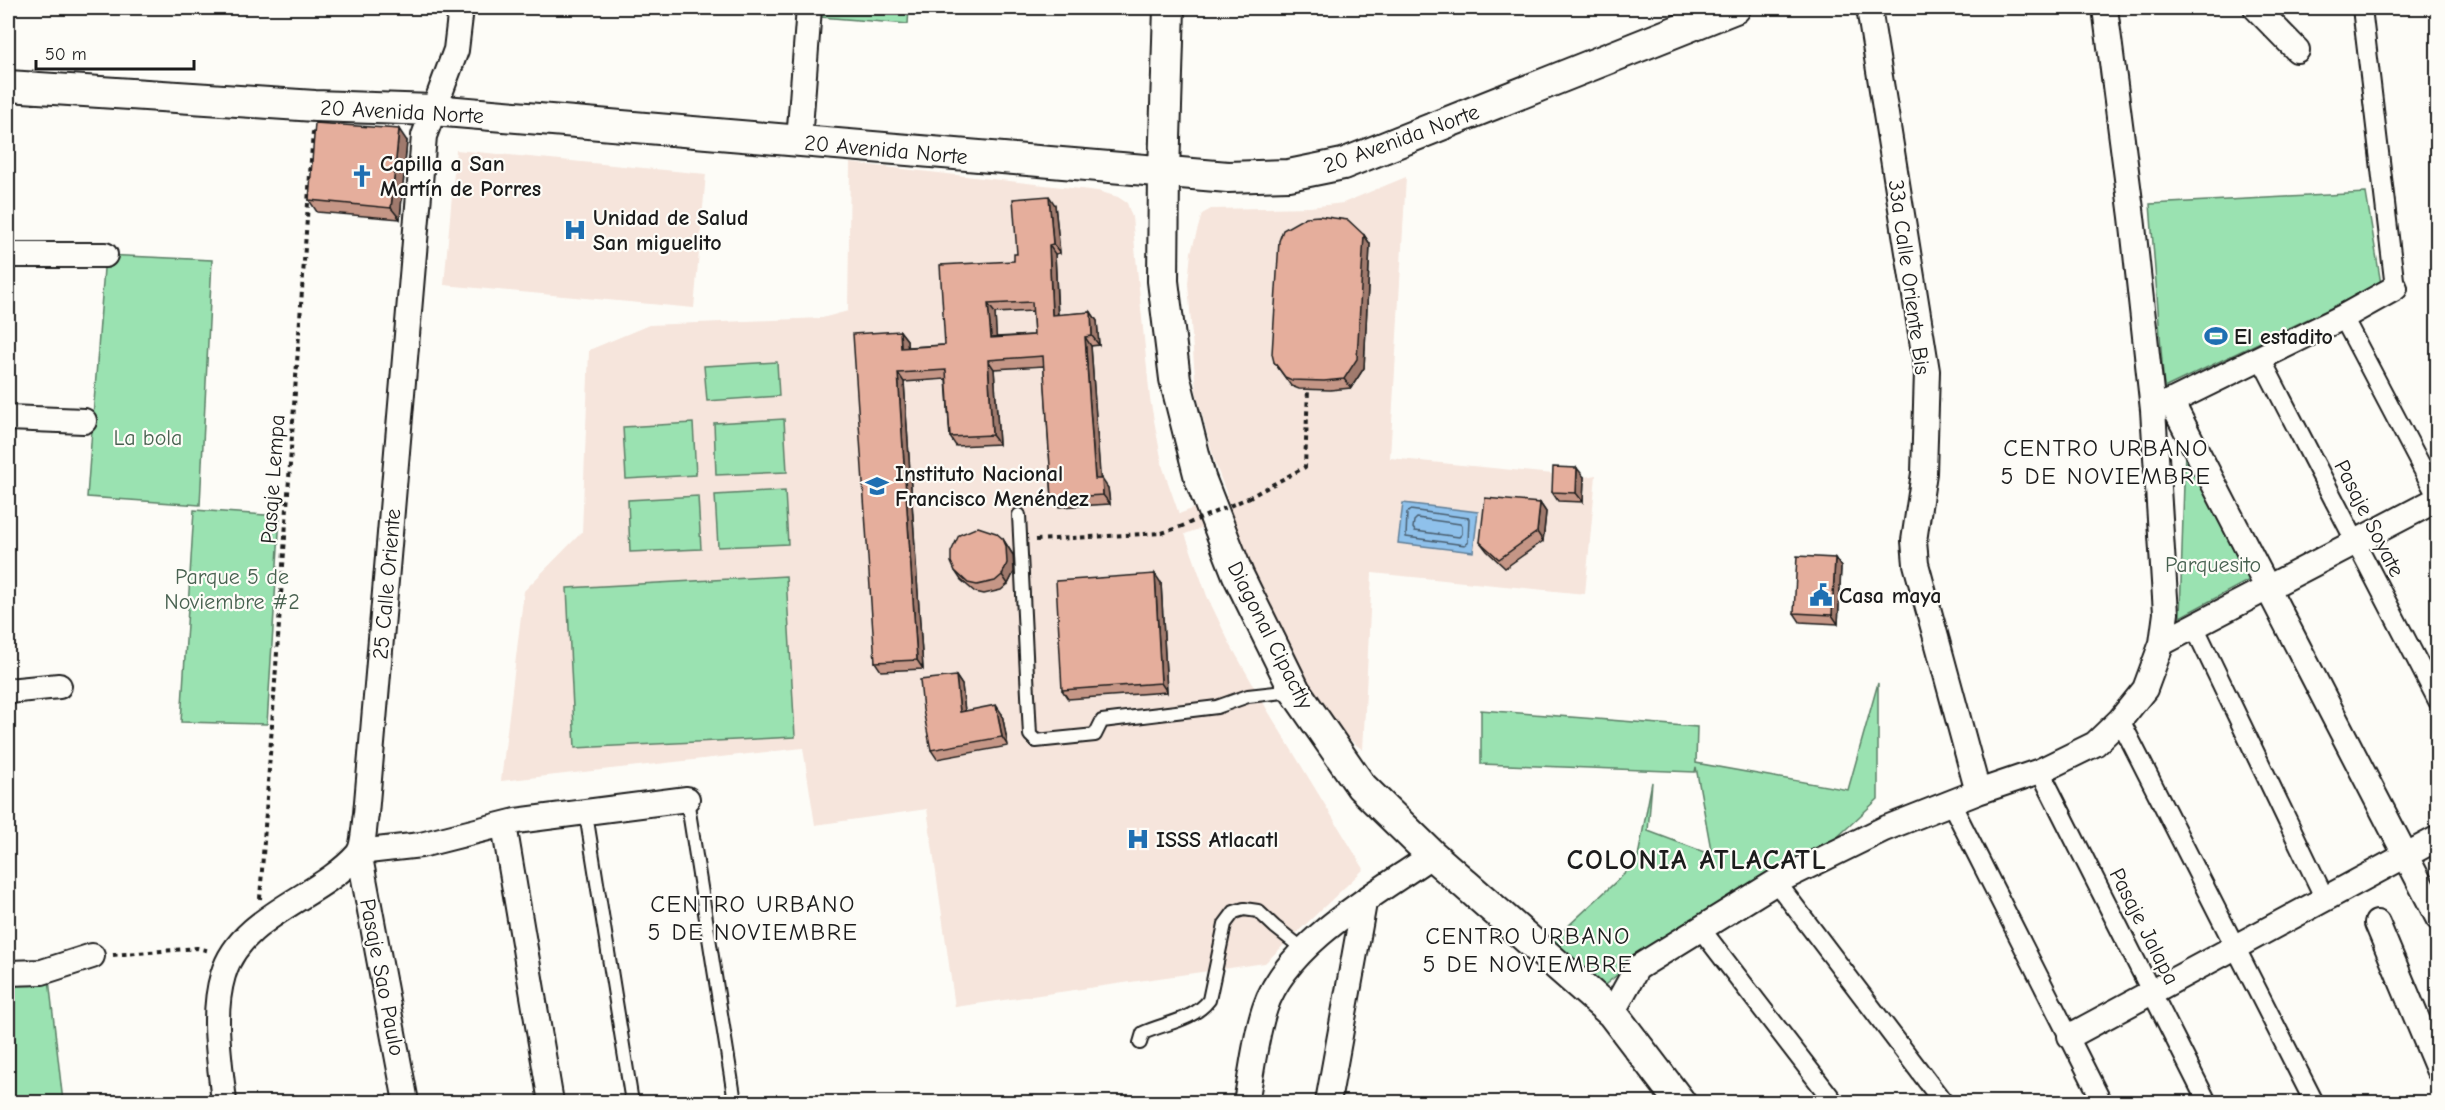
<svg xmlns="http://www.w3.org/2000/svg" width="2445" height="1110" viewBox="0 0 2445 1110" font-family="'Comic Neue',sans-serif">
<style>
.built{fill:#f6e5dc}
.green{fill:#9ae2b1;stroke:#5b7f66;stroke-width:1.5}
.water{fill:#8fc1eb;stroke:#617f98;stroke-width:1.5}
.lines{fill:none;stroke-linecap:round;stroke-linejoin:round}
.shore{stroke:#4a5e6f;stroke-width:1.5}
.service-casing{stroke:#1c1c1c;stroke-width:16}
.pedestrian-casing{stroke:#1c1c1c;stroke-width:22}
.minor-casing{stroke:#1c1c1c;stroke-width:28}
.tertiary-casing{stroke:#1c1c1c;stroke-width:34}
.path{stroke:#1c1c1c;stroke-width:4;stroke-dasharray:4.5 4.5;stroke-linecap:butt}
.service{stroke:#fdfcf7;stroke-width:12}
.pedestrian{stroke:#fdfcf7;stroke-width:18}
.minor{stroke:#fdfcf7;stroke-width:24}
.tertiary{stroke:#fdfcf7;stroke-width:30}
.path-bridge{stroke:#1c1c1c;stroke-width:4;stroke-dasharray:4.5 4.5;stroke-linecap:butt}
.wall{fill:#c59686;stroke:#1c1c1c;stroke-width:1.5;fill-rule:evenodd}
.shaded-wall{fill:#a07a6d;stroke:#1c1c1c;stroke-width:1.5}
.building{fill:#e5ae9c;stroke:#1c1c1c;stroke-width:1.5;fill-rule:evenodd}
.labels{text-anchor:middle;stroke-width:4.5;stroke-linejoin:round;paint-order:stroke}
.street-label{font-size:22px;fill:#1c1c1c;stroke:#fdfcf7}
.poi-label{font-size:22px;font-weight:bold;fill:#1c1c1c;stroke:#fdfcf7;text-anchor:start}
.park-label{font-size:22px;fill:#486150;stroke:#fdfcf7}
.neighbourhood-label{font-size:24px;letter-spacing:1.5px;fill:#1c1c1c;stroke:#fdfcf7}
.district-label{font-size:28px;font-weight:bold;letter-spacing:1.5px;fill:#1c1c1c;stroke:#fdfcf7}
</style>
<rect width="100%" height="100%" fill="#fdfcf7"/>
<filter id="ink" filterUnits="userSpaceOnUse"><feTurbulence type="fractalNoise" baseFrequency=".0167" numOctaves="2"/><feDisplacementMap in="SourceGraphic" scale="12" xChannelSelector="R" yChannelSelector="G"/><feConvolveMatrix kernelMatrix="1 2 1 2 8 2 1 2 1" color-interpolation-filters="sRGB"/></filter>
<g filter="url(#ink)">
<path class="built" d="M456,150l250,24 -12,134 -250,-23z
M850,163l248,28 20,6 9,6 5,14 18,182 13,69 16,46 48,-19 -12,-32 -19,-72 -8,-108 3,-31 11,-38 9,-5 99,-2 33,-4 63,-26 -16,281 194,19 12,-2 -11,119 -213,-21 -9,177 -14,-11 -18,-20 -28,-41 -25,-50 -47,-111 -46,17 22,62 23,48 38,67 96,158 -99,94 -310,44 -28,-198 -112,16 -12,-77 -302,33 23,-190 58,-59 7,-182 60,-25 173,-7 26,-7z"/>
<path class="green" d="M809,8h100l-1,16 -100,-8z
M2366,193l15,91 -217,104 -14,-184z
M105,255l107,5 -12,245 -113,-8z
M777,362l2,34 -72,5 -3,-35z
M784,419l3,53 -71,3 -2,-52z
M693,423l3,52 -70,4 -3,-52z
M2185,449l70,128 -75,40z
M785,491l3,53 -70,3 -3,-52z
M698,496l3,53 -71,3 -2,-52z
M194,510l86,6 -13,208 -86,-2z
M786,576l9,161 -220,11 -8,-160z
M1878,683v116l-66,62 -179,101 -32,26 -49,-47 85,-79 15,-80 -4,49 64,24 -16,-88 -1,5 -214,-8v-54l216,17 -1,36 152,27z
M49,979l14,123h-55v-122z"/>
<path class="water" d="M1403,503l75,9 -5,40 -75,-9z"/>
<g class="lines">
<path class="shore" d="M1410,510l59,8 -1,25 -3,2 -59,-8 1,-24z
M1417,518l43,6 2,2v8l-3,3 -44,-6 -2,-3 1,-7z"/>
<g class="service-casing">
<path id="service" d="M1019,515l11,220 6,6 59,-6 7,-14 115,-14 31,-11 45,-5
M687,799l48,303
M586,814l46,288
M1140,1043l3,-10c22,-10 51,-13 66,-33l16,-76 9,-12 10,-3 14,2 17,16 28,22"/>
</g>
<g class="pedestrian-casing">
<path id="pedestrian" d="M2362,8l33,280
M2343,317l95,181
M2260,357l178,344
M2194,626l131,273
M2120,720l194,382
M2040,771l167,331
M1951,803l151,299
M1776,882l167,220
M1700,928l134,174"/>
</g>
<g class="minor-casing">
<path id="minor" d="M1869,8l58,363 -3,102 -10,68 2,23 62,228
M2256,8l41,42
M799,141l10,-133
M8,255h97
M2171,401l267,517
M2158,408l185,-91 52,-29
M8,418l76,3
M2162,643l276,-144
M8,691l51,-5
M504,825l47,277
M2377,923l61,146
M8,973l34,-1 50,-16
M1612,1013l25,-45 139,-86 108,-53 94,-37 62,-21 55,-27 25,-24 25,-31 17,-46 4,-30 -13,-203 -21,-193 -27,-209
M2070,1036l368,-198
M224,1102c-4,-41 -13,-87 -1,-127 17,-60 97,-77 135,-121 6,-8 6,-29 8,-40l58,-678 32,-86 5,-42
M406,1102l-47,-250 62,-7 95,-24 171,-22
M1246,1102c6,-30 9,-65 19,-94 21,-65 113,-115 167,-153
M1328,1102l36,-199"/>
</g>
<g class="tertiary-casing">
<path id="tertiary" d="M1169,8l-5,164 -1,109 12,98 25,99 38,97 57,116 66,95 71,69 180,158 68,89
M8,86l307,20 118,4 795,67 61,-2 54,-11 392,-156"/>
</g>
<path class="path" d="M1248,498l57,-31 3,-78
M1036,540l126,-7 18,-6
M260,899l53,-768
M113,955l84,-7 13,3"/>
<use href="#service" class="service"/>
<use href="#pedestrian" class="pedestrian"/>
<use href="#minor" class="minor"/>
<use href="#tertiary" class="tertiary"/>
<path class="path-bridge" d="M1180,527l68,-29"/>
</g>
<path class="wall" d="M407,141l-7,78 -83,-7 -8,-12z
M1055,205l5,48 -5,1 3,61 33,-3 6,9 2,24 -8,1 9,133 8,9 2,16 -51,3 -7,-9 -8,-132 -50,3 5,75 -43,2 -6,-9 -4,-58 -42,3 19,287 -42,2 -6,-9 25,-331 7,9v7l38,-2 69,-84 3,-7zM1033,311l1,24 -38,2 -1,-24z
M1364,235l6,9 -6,124 -13,20 -21,2 -31,-1 -8,-3 -17,-24z
M1584,477l-1,25 -25,-1 -6,-9z
M1540,503l6,9 -3,29 -38,27 -18,-17 -7,-9z
M1003,539l10,16 1,17 -6,12 -7,6 -17,4 -9,-2 -14,-12 -6,-9z
M1835,558l6,9 -3,57 -38,-2 -6,-9z
M1161,583l6,109 -99,7 -6,-9z
M956,676l6,9 3,26 37,3 6,32 -71,13 -6,-9z"/>
<path class="shaded-wall" d="M399,129l8,12 -7,78 -9,-11z
M1049,196l6,9 5,48 -7,-9z
M1364,235l6,9 -6,124 -13,20 -7,-9z
M1049,245l6,9 3,70 -6,-9z
M988,304l7,9 2,34 -6,-9z
M1091,312l6,9 2,24 -7,-9z
M900,331l7,9 1,17 -7,-9z
M1085,337l6,9 10,142 -6,-9z
M988,360l6,9 5,75 -7,-9z
M898,373l6,9 19,287 -6,-9z
M1577,468l7,9 -1,25 -7,-9z
M1102,479l6,9 2,16 -7,-9z
M1540,503l6,9 -3,29 -6,-9z
M1003,539l10,16 1,17 -6,12 -6,-9z
M1835,558l6,9 -3,57 -6,-9z
M1155,574l6,9 6,109 -6,-9z
M956,676l6,9 4,36 -6,-9z
M996,705l6,9 6,32 -6,-9z"/>
<path class="building" d="M315,123l84,6 -8,79 -82,-8z
M1049,196l4,48 -4,1 3,70 39,-3 1,24 -7,1 10,142h7l1,16 -51,3 -9,-142 -55,4 4,75 -42,2 -4,-67 -48,3 19,287 -42,2 -22,-328 47,-3 1,17 44,-3 -5,-80 74,-4v-7h3l-4,-55zM1032,302l2,33 -43,3 -3,-34z
M1319,216l29,4 16,15 -7,124 -13,20 -20,2 -32,-1 -7,-3 -11,-15 -2,-8 7,-113 4,-11 23,-13z
M1553,467l24,1 -1,25 -24,-1z
M1485,498l55,5 -3,29 -38,27 -19,-17z
M978,527l18,6 7,6 3,7 1,17 -5,12 -7,6 -18,4 -9,-2 -13,-12 -4,-9v-10l8,-17z
M1797,556l38,2 -3,57 -38,-2z
M1155,574l6,109 -99,7 -6,-109z
M956,676l4,36 36,-7 6,32 -71,13 -8,-40 -3,-30z"/>
</g>
<defs>
<g id="church-bare" transform="scale(1.8)"><path d="M-1.2-6h2.4v3.5h3.3v2.4h-3.3V6h-2.4V-.1h-3.3v-2.4h3.3Z" fill="#1f6fb2" stroke="#fdfcf7" stroke-width="2.5" paint-order="stroke"/></g>
<g id="hospital-bare" transform="scale(1.8)"><path d="M-5-5h3v3.5h4V-5h3V5h-3V1.5h-4V5h-3Z" fill="#1f6fb2" stroke="#fdfcf7" stroke-width="2.5" paint-order="stroke"/></g>
<g id="stadium-bare" transform="scale(1.8)"><path d="M0-5a6.5 5 0 1 0 0 10a6.5 5 0 1 0 0-10ZM-3.5-1.8h7v3.6h-7Z" fill="#1f6fb2" stroke="#fdfcf7" stroke-width="2.5" paint-order="stroke"/></g>
<g id="school-bare" transform="scale(1.8)"><path d="M0-5L7-2L0 1L-7-2ZM-4 1L0 2.5L4 1V4Q0 6-4 4Z" fill="#1f6fb2" stroke="#fdfcf7" stroke-width="2.5" paint-order="stroke"/></g>
<g id="civic-bare" transform="scale(1.8)"><path d="M-.6-6.5H3V-4.5H.6V-3L4-1V1h2V6H-6V1h2V-1L-.6-3ZM-1.2 2.5V6h2.4V2.5Z" fill="#1f6fb2" stroke="#fdfcf7" stroke-width="2.5" paint-order="stroke"/></g>
</defs>
<g fill-rule="evenodd">
<use href="#church-bare" x="362" y="176"/>
<use href="#hospital-bare" x="575" y="230"/>
<use href="#stadium-bare" x="2216" y="336"/>
<use href="#school-bare" x="877" y="486"/>
<use href="#civic-bare" x="1821" y="595"/>
<use href="#hospital-bare" x="1138" y="839"/>
</g>
<g class="labels">
<g class="street-label">
<text transform="translate(402 111) rotate(3)" y="8">20 Avenida Norte</text>
<text transform="translate(1401 138) rotate(-20)" y="8">20 Avenida Norte</text>
<text transform="translate(886 149) rotate(5)" y="8">20 Avenida Norte</text>
<text transform="translate(1910 277) rotate(82)" y="8">33a Calle Oriente Bis</text>
<text transform="translate(272 479) rotate(-86)" y="8">Pasaje Lempa</text>
<text transform="translate(2370 518) rotate(63)" y="8">Pasaje Soyate</text>
<text transform="translate(386 584) rotate(-85)" y="8">25 Calle Oriente</text>
<text transform="translate(1271 635) rotate(63)" y="8">Diagonal Cipactly</text>
<text transform="translate(2145 926) rotate(63)" y="8">Pasaje Jalapa</text>
<text transform="translate(383 977) rotate(79)" y="8">Pasaje Sao Paulo</text>
</g>
<g class="poi-label">
<text x="380" y="171">Capilla a San<tspan x="380" dy="25">Martín de Porres</tspan></text>
<text x="593" y="225">Unidad de Salud<tspan x="593" dy="25">San miguelito</tspan></text>
<text x="2234" y="344">El estadito</text>
<text x="895" y="481">Instituto Nacional<tspan x="895" dy="25">Francisco Menéndez</tspan></text>
<text x="1839" y="603">Casa maya</text>
<text x="1156" y="847">ISSS Atlacatl</text>
</g>
<g class="park-label">
<text x="148" y="445">La bola</text>
<text x="2213" y="572">Parquesito</text>
<text x="232" y="584">Parque 5 de<tspan x="232" dy="25">Noviembre #2</tspan></text>
</g>
<g class="neighbourhood-label">
<text x="2106" y="456">CENTRO URBANO<tspan x="2106" dy="28">5 DE NOVIEMBRE</tspan></text>
<text x="753" y="912">CENTRO URBANO<tspan x="753" dy="28">5 DE NOVIEMBRE</tspan></text>
<text x="1528" y="944">CENTRO URBANO<tspan x="1528" dy="28">5 DE NOVIEMBRE</tspan></text>
</g>
<g class="district-label">
<text x="1697" y="869">COLONIA ATLACATL</text>
</g>
</g>
<rect width="2445" height="1110" fill="none" stroke="#fdfcf7" stroke-width="30"/>
<rect x="15" y="15" width="2415" height="1080" fill="none" stroke="#1c1c1c" stroke-width="2" filter="url(#ink)"/>
<path d="M36 60v9h158v-9" fill="none" stroke="#1c1c1c" stroke-width="3"/>
<text x="45" y="60" font-size="18" fill="#1c1c1c" stroke="#fdfcf7" stroke-width="4.5" paint-order="stroke">50 m</text>
</svg>
